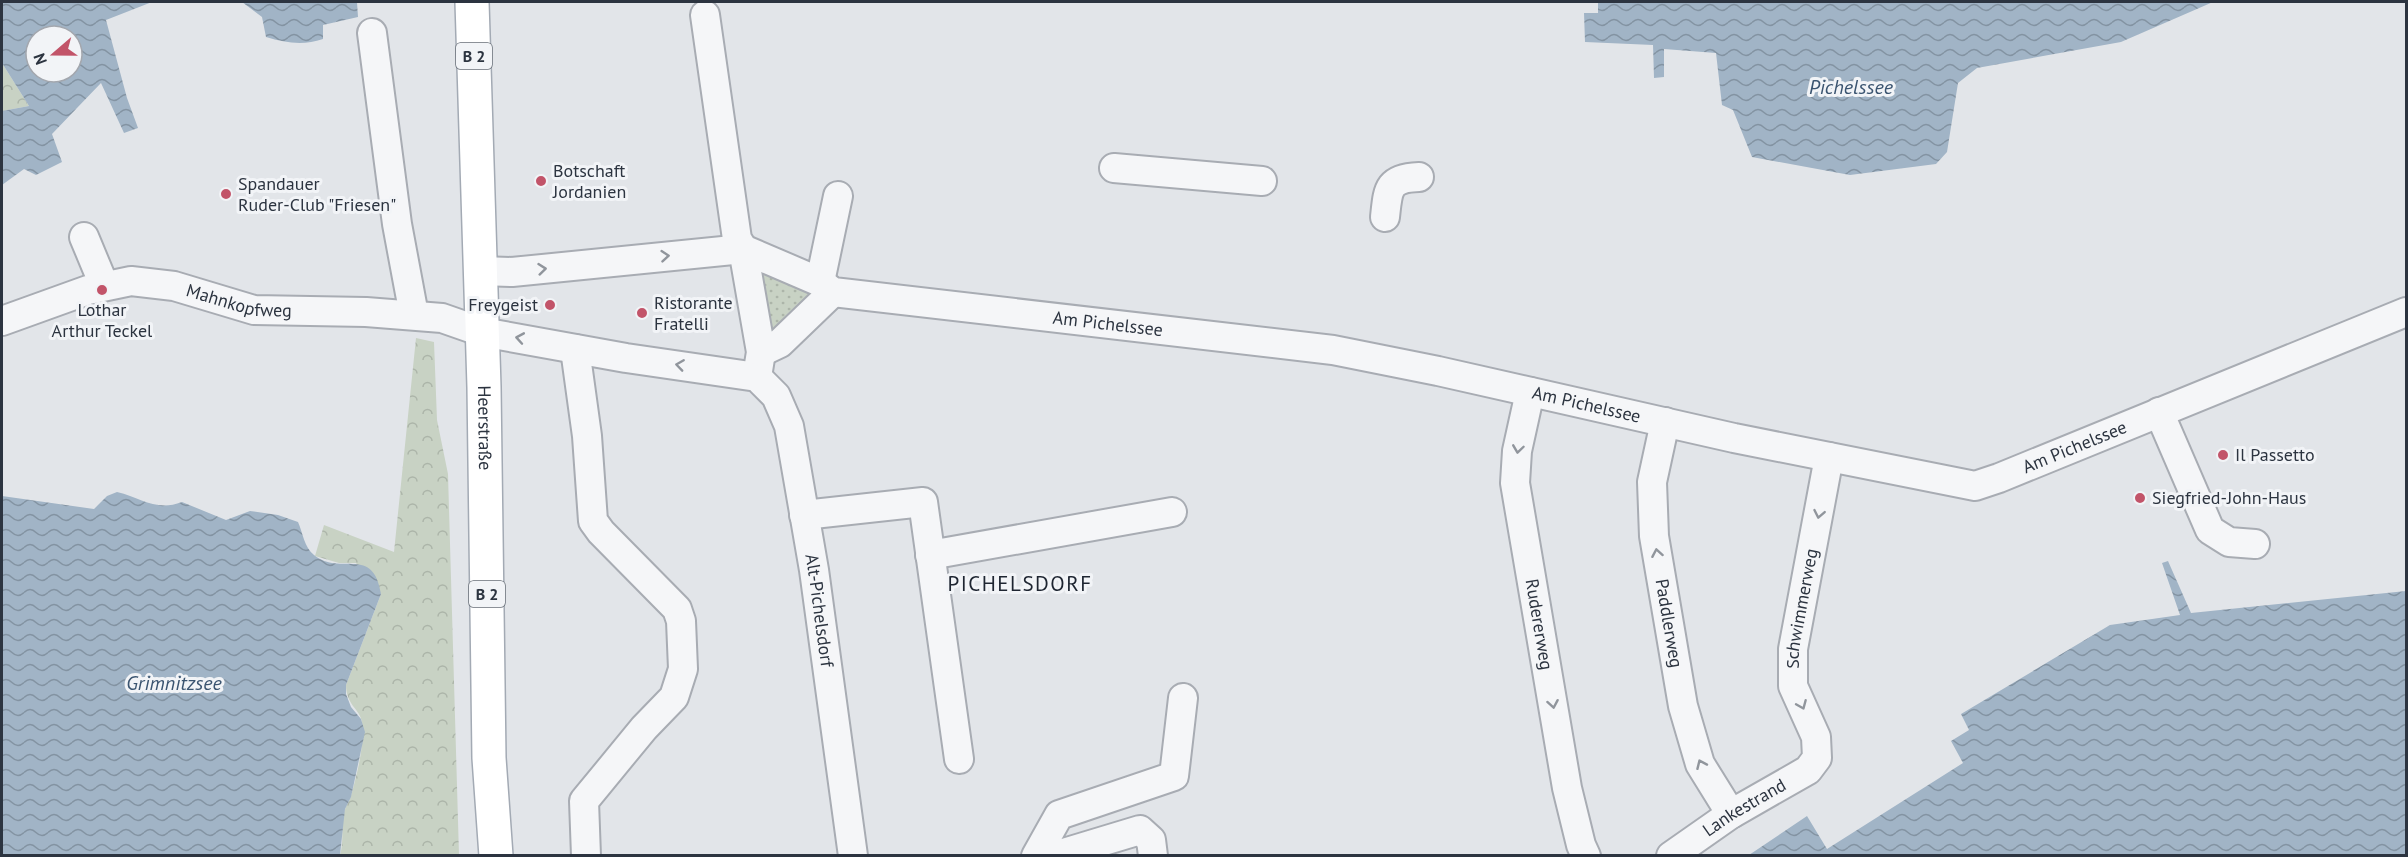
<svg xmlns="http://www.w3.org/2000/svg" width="2408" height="857" viewBox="0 0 2408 857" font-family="'PT Sans',sans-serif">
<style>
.grass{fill:url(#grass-dots)}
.park{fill:url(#park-crowns)}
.water{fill:url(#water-waves);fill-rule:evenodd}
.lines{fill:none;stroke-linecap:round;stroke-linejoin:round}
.minor-casing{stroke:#a8acb3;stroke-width:32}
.major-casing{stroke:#a3aab4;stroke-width:36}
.minor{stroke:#f5f6f8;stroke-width:28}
.major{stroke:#fff;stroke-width:33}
.oneway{stroke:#90959c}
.poi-dot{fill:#c25469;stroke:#f2f4f7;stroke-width:2}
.labels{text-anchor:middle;stroke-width:6;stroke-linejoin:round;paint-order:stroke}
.shield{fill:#f2f4f7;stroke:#676e77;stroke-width:1.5}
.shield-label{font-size:16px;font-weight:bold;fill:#2c3440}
.poi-label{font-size:18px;fill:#2c3440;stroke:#f2f4f7;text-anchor:start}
.street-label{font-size:18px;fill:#2c3440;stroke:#f2f4f7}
.water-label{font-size:20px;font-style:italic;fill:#3a5470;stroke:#f2f4f7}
.quarter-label{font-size:21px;letter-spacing:1.5px;fill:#1e2531;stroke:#f2f4f7}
</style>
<defs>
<pattern id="grass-dots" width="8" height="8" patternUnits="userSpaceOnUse" patternTransform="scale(1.5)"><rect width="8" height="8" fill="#c8d2c4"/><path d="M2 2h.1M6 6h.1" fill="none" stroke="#acb5a9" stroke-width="1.8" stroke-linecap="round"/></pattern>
<pattern id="park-crowns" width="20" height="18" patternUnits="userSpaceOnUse" patternTransform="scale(1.5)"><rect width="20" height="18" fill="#c8d2c4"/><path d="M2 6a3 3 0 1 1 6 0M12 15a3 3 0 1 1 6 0" fill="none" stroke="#acb5a9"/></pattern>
<pattern id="water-waves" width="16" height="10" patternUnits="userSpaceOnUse" patternTransform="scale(1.5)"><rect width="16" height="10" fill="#a1b4c6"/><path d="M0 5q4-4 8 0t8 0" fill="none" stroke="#8393a2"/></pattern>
</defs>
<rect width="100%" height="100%" fill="#e2e5e9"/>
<path class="grass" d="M764,268l48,18 -1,13 -36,30 -6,-4 -8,-51z"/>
<path class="park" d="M2,63l27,43 -27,5z
M416,338l18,4 3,78 11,54 11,381h-119c4,-12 1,-28 4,-42 1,-6 5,-11 7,-17 6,-22 14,-52 11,-74 -2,-13 -16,-17 -16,-37l35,-91 -25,-31h-17l-24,-7 9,-31 70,27z"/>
<path class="water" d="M2,2h150l-46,18 21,78 11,30 -14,5 -23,-50 -49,51 10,28 -26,13 -12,-6 -22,16v-74l27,-5 -27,-43zM36,36h36v36h-36z
M242,2h115l1,15 -35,8v14c-20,7 -37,4 -57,-2l-4,-20z
M1598,2h615l-92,40 -144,26 -19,15 -11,69 -11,12 -86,11 -98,-18 -19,-47 -11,-5 -6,-52 -52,-4v28l-10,1 -1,-33 -68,-3 -1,-29h14z
M117,492c25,6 39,20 65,10l44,18 24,-9 28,4 20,7c5,11 6,25 16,33 27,22 59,-11 67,39l-35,91v9l5,13 10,12 4,13 -14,65 -6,12 -5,46h-338v-359l92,13 13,-13z
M2168,561l23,52 215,-22v264h-657l58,-39 20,33 136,-86 -12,-22 18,-11 -8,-16 149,-89 70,-10 -18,-52z"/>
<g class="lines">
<g class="minor-casing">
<g id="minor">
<path d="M705,15l32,224 6,10 18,103 -4,25"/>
<path d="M372,33l25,191 17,91"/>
<path d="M1114,168l148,13"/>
<path d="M1385,217c3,-27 2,-39 34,-40"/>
<path d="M84,237l20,48"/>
<path id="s1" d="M481,271l31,1 231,-23 77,33 13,10 500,58 105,21 296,67 241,48 24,-8 407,-166"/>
<path d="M820,282l18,-86"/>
<path id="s2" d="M2,321l86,-31 43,-9 43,5 80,24 112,2 76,6 40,14 144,26 131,19 19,19 13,30 25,144 39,286"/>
<path d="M575,349l12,87 6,85 8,11 76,77 4,12 2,48 -9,28 -30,31 -60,73 2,55"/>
<path d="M761,352l19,-9 53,-51"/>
<path id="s3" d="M1530,392l-13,59 -2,32 52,305 14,57 5,11"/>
<path d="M2159,412l51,118 19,12 26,2"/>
<path id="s4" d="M1665,422l-13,60 2,54 29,170 17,58 31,50"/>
<path d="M804,515l119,-13 36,257"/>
<path d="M930,555l242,-43"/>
<path d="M1036,856l23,-41 115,-39 9,-78"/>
<path d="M1054,856l86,-26 11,10 2,16"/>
<path id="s5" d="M1671,856l60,-42 77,-44 9,-12 -1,-21 -23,-51v-37l36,-192"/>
</g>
</g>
<g class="major-casing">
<g id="major">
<path id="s6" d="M472,2l12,385 5,371 7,98"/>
</g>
</g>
<use href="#minor" class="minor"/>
<use href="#major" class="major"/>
</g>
<defs><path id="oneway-chevron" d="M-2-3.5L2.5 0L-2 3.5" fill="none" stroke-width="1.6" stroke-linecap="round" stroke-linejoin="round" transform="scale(1.5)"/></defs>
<g class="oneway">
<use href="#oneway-chevron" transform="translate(665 256) rotate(-5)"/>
<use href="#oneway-chevron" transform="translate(542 269) rotate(-6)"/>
<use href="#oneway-chevron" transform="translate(520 338) rotate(-170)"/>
<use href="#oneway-chevron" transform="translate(680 365) rotate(-172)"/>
<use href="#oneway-chevron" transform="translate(1518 449) rotate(98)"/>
<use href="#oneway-chevron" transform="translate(1819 514) rotate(101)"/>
<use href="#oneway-chevron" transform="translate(1657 553) rotate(-100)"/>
<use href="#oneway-chevron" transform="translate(1553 704) rotate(80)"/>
<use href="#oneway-chevron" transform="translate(1802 705) rotate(67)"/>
<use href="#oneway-chevron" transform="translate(1701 764) rotate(-114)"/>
</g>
<g class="poi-dot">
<circle cx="541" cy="181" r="6"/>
<circle cx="226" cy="194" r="6"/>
<circle cx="102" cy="290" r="6"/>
<circle cx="550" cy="305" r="6"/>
<circle cx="642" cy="313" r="6"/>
<circle cx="2223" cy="455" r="6"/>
<circle cx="2140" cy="498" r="6"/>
</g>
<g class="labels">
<g class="shield">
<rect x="456" y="43" width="36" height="26" rx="4.5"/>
<rect x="469" y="581" width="36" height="26" rx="4.5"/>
</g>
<g class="shield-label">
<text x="474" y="62">B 2</text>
<text x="487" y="600">B 2</text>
</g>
<g class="poi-label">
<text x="553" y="177">Botschaft<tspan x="553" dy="21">Jordanien</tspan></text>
<text x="238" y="190">Spandauer<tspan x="238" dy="21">Ruder-Club "Friesen"</tspan></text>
<text x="654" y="309">Ristorante<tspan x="654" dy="21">Fratelli</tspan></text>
<text x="538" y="311" text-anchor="end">Freygeist</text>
<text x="102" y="316" text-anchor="middle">Lothar<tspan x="102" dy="21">Arthur Teckel</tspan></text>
<text x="2235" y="461">Il Passetto</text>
<text x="2152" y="504">Siegfried-John-Haus</text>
</g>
<g class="street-label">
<text dy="6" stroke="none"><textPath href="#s2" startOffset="246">Mahnkopfweg</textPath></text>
<text dy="6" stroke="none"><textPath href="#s1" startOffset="640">Am Pichelssee</textPath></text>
<text dy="6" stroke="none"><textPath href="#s1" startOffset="1126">Am Pichelssee</textPath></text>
<text dy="6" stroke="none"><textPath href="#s6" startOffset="426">Heerstraße</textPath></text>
<text dy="6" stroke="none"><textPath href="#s1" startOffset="1630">Am Pichelssee</textPath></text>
<text dy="6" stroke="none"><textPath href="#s5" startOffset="332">Schwimmerweg</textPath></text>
<text dy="6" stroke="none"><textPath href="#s2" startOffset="1018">Alt-Pichelsdorf</textPath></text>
<text dy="6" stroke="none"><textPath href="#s4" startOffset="204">Paddlerweg</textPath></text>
<text dy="6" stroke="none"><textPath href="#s3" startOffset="236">Rudererweg</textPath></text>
<text dy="6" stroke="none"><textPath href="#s5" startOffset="88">Lankestrand</textPath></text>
</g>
<g class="water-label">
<text x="1851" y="94">Pichelssee</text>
<text x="174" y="690">Grimnitzsee</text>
</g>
<g class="quarter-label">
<text x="1020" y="591">PICHELSDORF</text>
</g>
</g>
<rect width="2408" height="857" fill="none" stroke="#2c3440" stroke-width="6"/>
<g transform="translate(54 54) rotate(250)"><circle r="28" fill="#f2f4f7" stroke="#a3a7ae" stroke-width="1.5"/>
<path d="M0-4.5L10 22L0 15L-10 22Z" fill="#c25469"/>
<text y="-9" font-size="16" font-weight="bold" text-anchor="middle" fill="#2c3440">N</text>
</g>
</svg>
